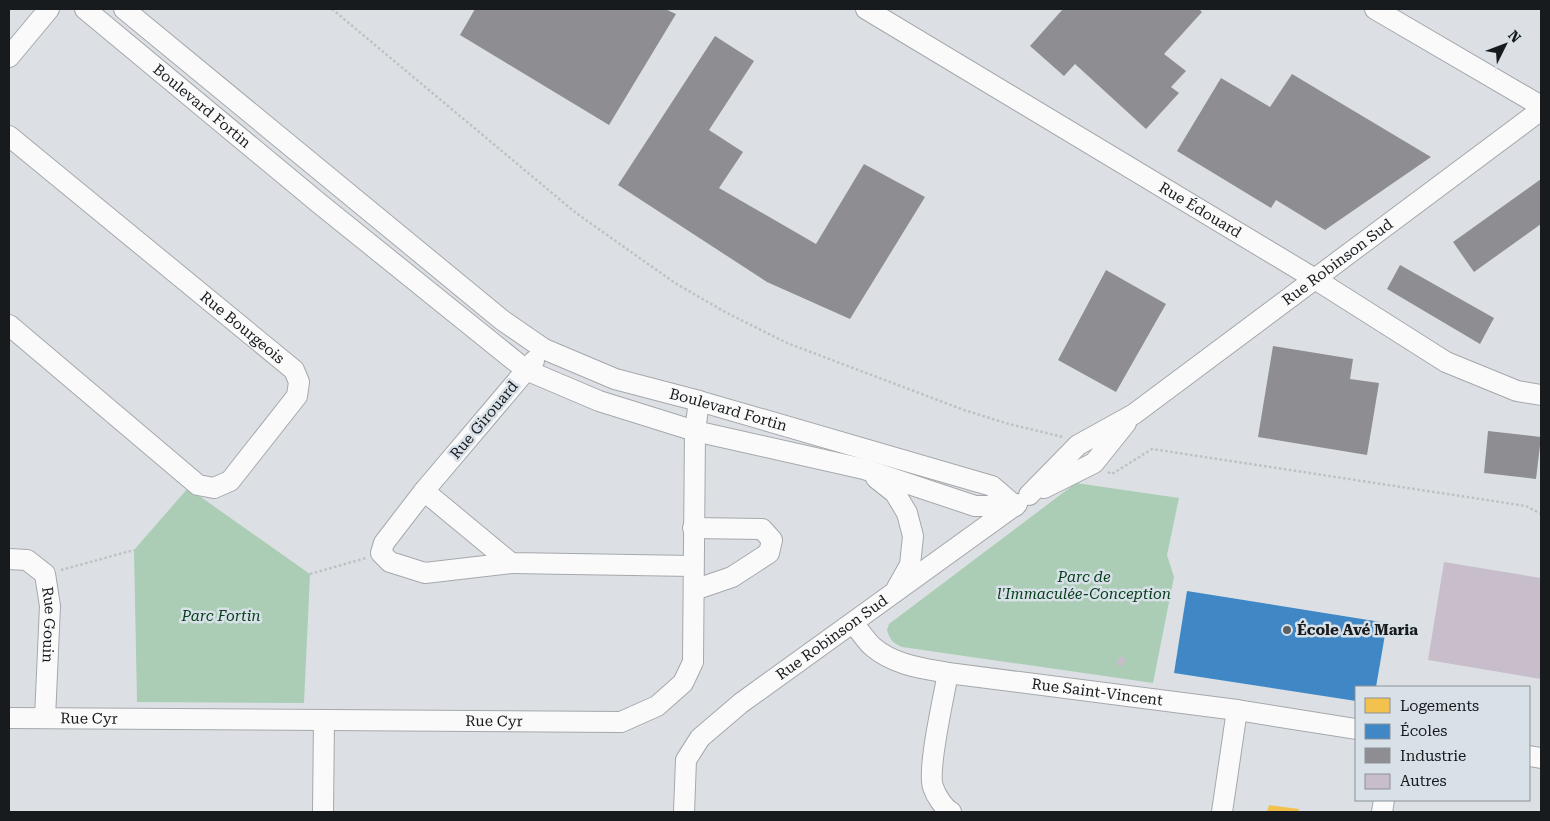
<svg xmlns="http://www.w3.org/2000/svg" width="1550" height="821" viewBox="0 0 1550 821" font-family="'Roboto Serif',serif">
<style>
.green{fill:#abcdb5}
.homes{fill:#f2c14e}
.schools{fill:#3f88c5}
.industry{fill:#8d8d92}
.building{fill:#c8bdca}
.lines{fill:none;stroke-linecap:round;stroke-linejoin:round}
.minor-casing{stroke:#a5a8ab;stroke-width:22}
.path{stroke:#bfc0c2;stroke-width:2.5;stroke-dasharray:2.5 2.5;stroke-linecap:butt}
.minor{stroke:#fafafb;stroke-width:20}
.poi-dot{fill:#5d6063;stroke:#d8e0e8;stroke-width:2}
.labels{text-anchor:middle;stroke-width:5;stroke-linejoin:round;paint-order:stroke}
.street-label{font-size:15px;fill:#181b1d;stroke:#d8e0e8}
.park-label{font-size:15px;font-style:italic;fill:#043d18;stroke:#d8e0e8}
.poi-label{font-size:15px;font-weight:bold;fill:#181b1d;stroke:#d8e0e8;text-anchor:start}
</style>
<rect width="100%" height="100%" fill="#dce0e4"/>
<path class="green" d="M1076,483l103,15 -12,57 7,22 -21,106 -251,-36c-9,-4 -12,-7 -15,-17l2,-6z
M188,488l122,86 -6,129 -167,-1 -3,-152z"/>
<path class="homes" d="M1269,805l30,4 -1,3h-31z"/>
<path class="schools" d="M1187,591l200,32 -11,64h-20v14l-182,-28z"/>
<path class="industry" d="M475,9h190l11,5 -67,111 -149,-90z
M1063,9h136l3,3 -38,42 22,17 -15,16 8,6 -33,36 -71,-65 -11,12 -34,-30z
M715,36l39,25 -45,69 34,22 -24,36 97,56 48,-80 61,33 -75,122 -83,-37 -149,-97z
M1292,74l139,83 -106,73 -49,-30 -5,8 -94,-57 44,-73 49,29z
M1541,179v45l-67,48 -21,-30z
M1400,265l94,53 -14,26 -93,-55z
M1106,270l60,34 -50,88 -58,-32z
M1273,346l80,13 -3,20 29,4 -12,72 -109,-18z
M1488,431l53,6 -5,42 -52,-6z"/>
<path class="building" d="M1444,562l97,16v101l-113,-19z
M1120,656l6,3 -4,8 -6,-3z"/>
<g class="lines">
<g class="minor-casing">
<g id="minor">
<path id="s1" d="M85,9l235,195 206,166 73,31 96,30 169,38 111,37h40"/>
<path id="s2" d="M124,9l378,311 42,29 71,30 84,22 293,85 23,20"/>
<path id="s3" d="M866,9l449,270 131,83 71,29 24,4"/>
<path d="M1375,9l166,97"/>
<path d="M9,57l40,-48"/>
<path id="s4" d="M9,136l285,234 5,12 -2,14 -67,85 -16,7 -16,-3 -189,-160"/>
<path d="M534,361l-110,130 87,72 182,3"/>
<path d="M876,478l19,15 12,20 6,23 -3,29 -13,23"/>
<path d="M1044,488l50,-25 32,-40"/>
<path d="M424,491l-40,52 -3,10 9,9 35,11 86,-10"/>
<path id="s5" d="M1029,495l49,-50 56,-31 407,-304"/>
<path d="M693,528l69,1 10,11 -3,13 -37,24 -38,13"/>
<path id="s6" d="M9,559l18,1 18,14 5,32 -5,112"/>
<path id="s7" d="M853,623c7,8 13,18 20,24 21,18 49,21 75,26l289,37 119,19"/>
<path d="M948,673c-4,23 -21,96 -15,114 3,9 11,21 18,25"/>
<path id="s8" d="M9,718l612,4 36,-16 26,-23 10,-21 2,-231 4,-30"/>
<path d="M1529,756l12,2"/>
<path d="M323,812l1,-92"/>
<path id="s9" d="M684,812l2,-52 14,-22 41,-35 276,-199"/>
<path d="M1222,812l15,-102"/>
<path d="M1382,812l2,-12"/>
</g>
</g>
<path class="path" d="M332,9l244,204 99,70 50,29 62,31 177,67 45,14 54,13
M1108,472l4,2 40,-25 374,57 15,8
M61,570l73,-20
M310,574l56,-16"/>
<use href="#minor" class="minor"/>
</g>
<circle class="poi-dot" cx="1287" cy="630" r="5"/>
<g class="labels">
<g class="street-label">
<text dy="5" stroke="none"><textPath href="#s1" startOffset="152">Boulevard Fortin</textPath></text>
<text dy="5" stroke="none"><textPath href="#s3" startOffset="390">Rue Édouard</textPath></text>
<text dy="5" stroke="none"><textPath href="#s5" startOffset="388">Rue Robinson Sud</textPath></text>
<text dy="5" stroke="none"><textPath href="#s4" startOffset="302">Rue Bourgeois</textPath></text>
<text dy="5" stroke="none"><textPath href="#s2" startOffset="735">Boulevard Fortin</textPath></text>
<text transform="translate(484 420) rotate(-50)" y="5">Rue Girouard</text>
<text dy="5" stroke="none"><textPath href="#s6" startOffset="92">Rue Gouin</textPath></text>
<text dy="5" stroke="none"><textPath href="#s9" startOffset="244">Rue Robinson Sud</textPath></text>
<text dy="5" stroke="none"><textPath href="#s7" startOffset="262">Rue Saint-Vincent</textPath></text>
<text dy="5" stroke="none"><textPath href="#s8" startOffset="80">Rue Cyr</textPath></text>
<text dy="5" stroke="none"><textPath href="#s8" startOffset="485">Rue Cyr</textPath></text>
</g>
<g class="park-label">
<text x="1084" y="582">Parc de<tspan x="1084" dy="17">l'Immaculée-Conception</tspan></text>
<text x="221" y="621">Parc Fortin</text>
</g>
<g class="poi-label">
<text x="1297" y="635">École Avé Maria</text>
</g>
</g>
<rect width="1550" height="821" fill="none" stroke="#181b1d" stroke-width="20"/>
<rect x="1355" y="686" width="175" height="115" fill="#d8e0e8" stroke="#8b9197"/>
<rect x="1365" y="698" width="25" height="15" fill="#f2c14e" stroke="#8b9197"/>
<text x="1400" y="711" font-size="15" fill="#181b1d">Logements</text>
<rect x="1365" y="724" width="25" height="15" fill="#3f88c5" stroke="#8b9197"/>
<text x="1400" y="736" font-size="15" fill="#181b1d">Écoles</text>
<rect x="1365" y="748" width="25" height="15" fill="#8d8d92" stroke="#8b9197"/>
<text x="1400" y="761" font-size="15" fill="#181b1d">Industrie</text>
<rect x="1365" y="774" width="25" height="15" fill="#c8bdca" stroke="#8b9197"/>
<text x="1400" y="786" font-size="15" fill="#181b1d">Autres</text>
<g transform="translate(1505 45) rotate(48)" stroke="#d8e0e8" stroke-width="4" paint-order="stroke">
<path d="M0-4L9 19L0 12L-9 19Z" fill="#181b1d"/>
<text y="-8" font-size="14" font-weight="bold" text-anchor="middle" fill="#181b1d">N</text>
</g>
</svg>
